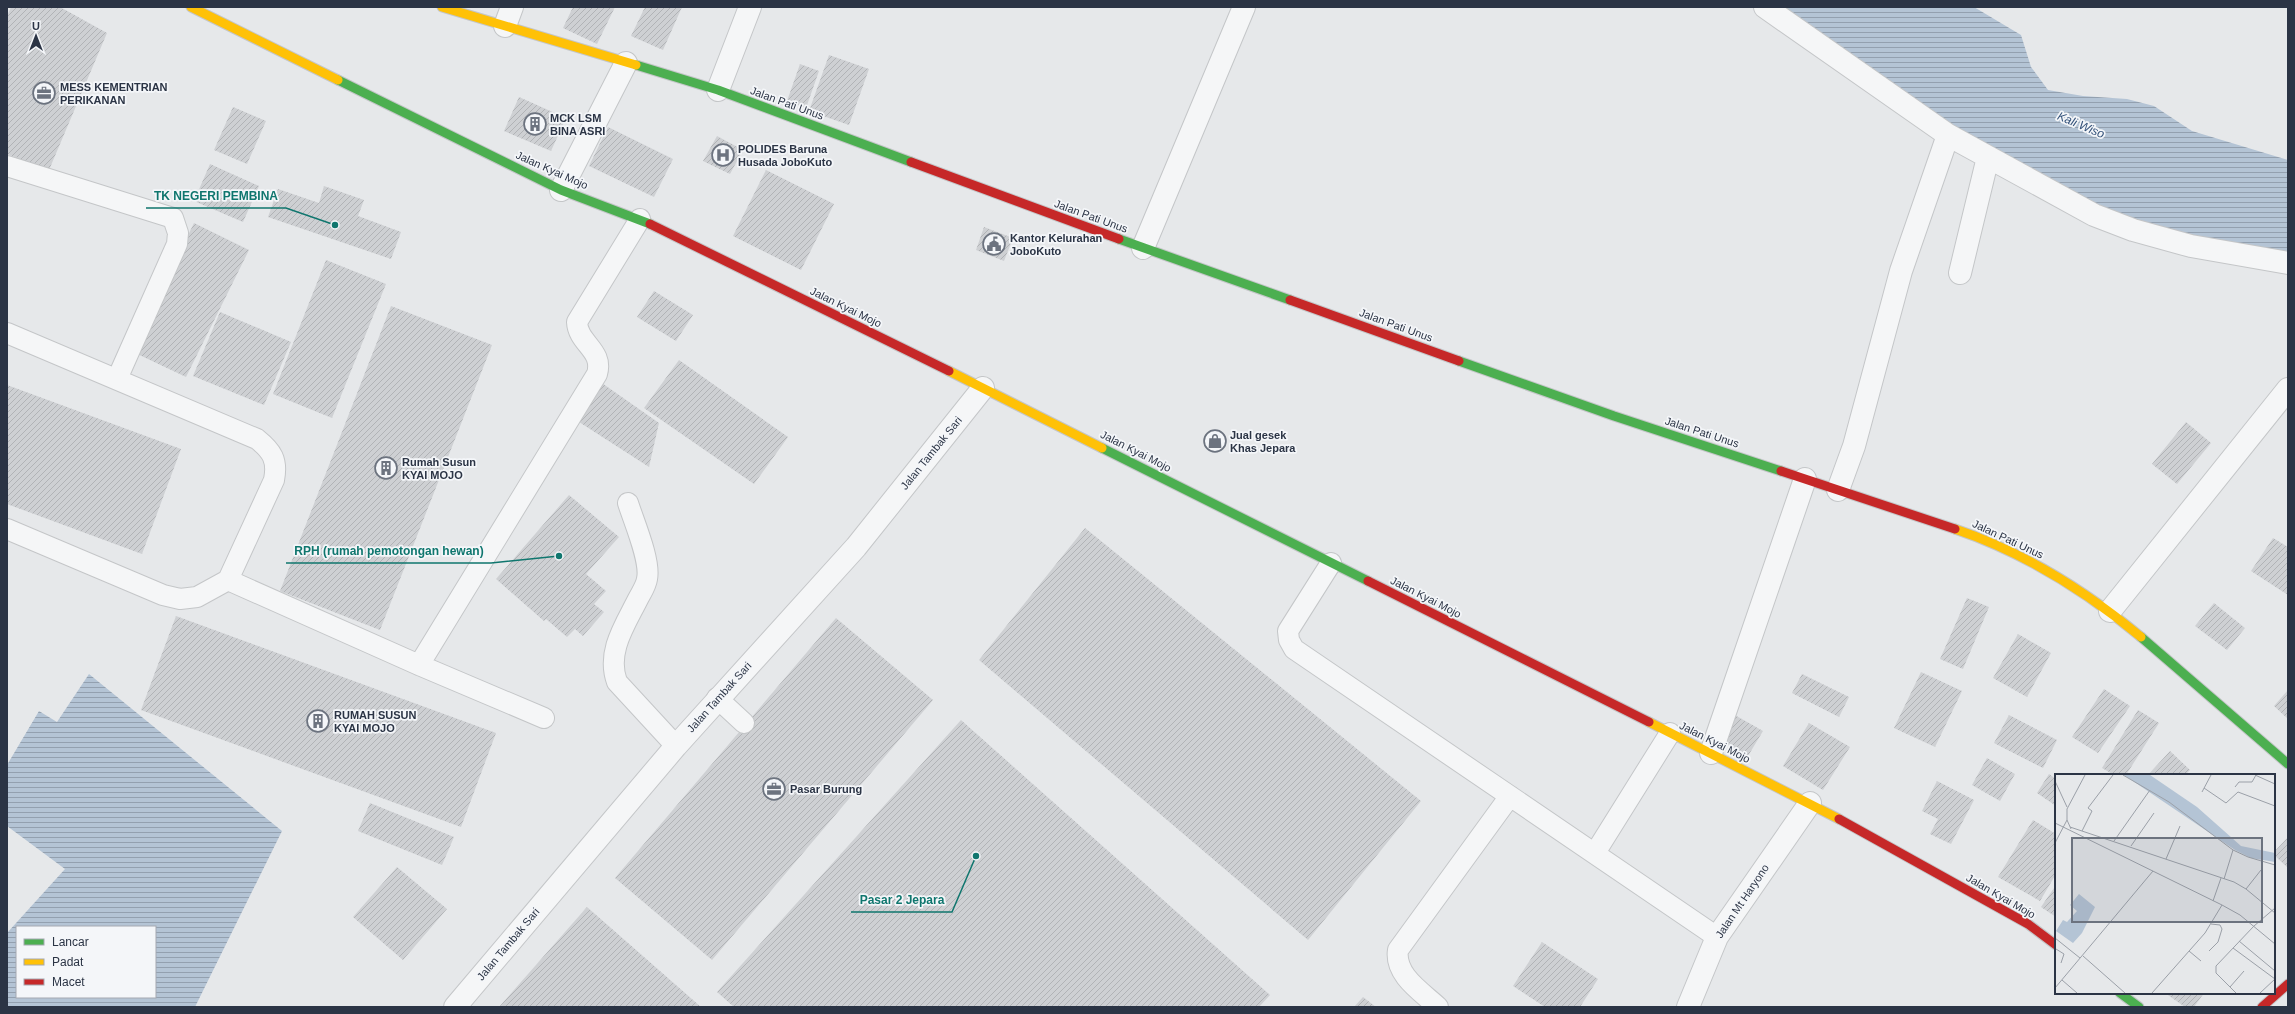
<svg xmlns="http://www.w3.org/2000/svg" width="2295" height="1014" viewBox="0 0 2295 1014" font-family="Arial,sans-serif">
<style>
.water{fill:url(#water-rules);fill-rule:evenodd}
.building{fill:url(#building-hatch)}
.lines{fill:none;stroke-linecap:round;stroke-linejoin:round}
.lane-casing{stroke:#c4c6c8;stroke-width:22}
.street-casing{stroke:#c4c6c8;stroke-width:24}
.fast-casing{stroke:#c4c6c8;stroke-width:11}
.slow-casing{stroke:#c4c6c8;stroke-width:11}
.jam-casing{stroke:#c4c6c8;stroke-width:11}
.lane{stroke:#f5f6f7;stroke-width:20}
.street{stroke:#f5f6f7;stroke-width:22}
.fast{stroke:#4caf50;stroke-width:9}
.slow{stroke:#ffc107;stroke-width:9}
.jam{stroke:#c62828;stroke-width:9}
.labels{text-anchor:middle;stroke-width:3.5;stroke-linejoin:round;paint-order:stroke}
.poi-label{font-size:11px;font-weight:bold;fill:#2b3445;stroke:#f4f6f9;text-anchor:start}
.street-label{font-size:11px;fill:#2b3445;stroke:#f4f6f9}
.water-label{font-size:12px;font-style:italic;fill:#34527a;stroke:#f4f6f9}
.inset-road{fill:none;stroke:#9ba0a8;stroke-width:1}
.view{fill:#6c737f;fill-opacity:0.15;stroke:#6c737f;stroke-width:2}
.inset-edge{fill:none;stroke:#2b3445;stroke-width:2}
.leader{fill:none;stroke:#0f766e;stroke-width:1.5}
.callout-dot{fill:#0f766e;stroke:#f4f6f9;stroke-width:1.5}
.callout-label{font-size:12px;text-anchor:middle;font-weight:bold;fill:#0f766e;stroke:#f4f6f9;stroke-width:3.5;stroke-linejoin:round;paint-order:stroke}
</style>
<defs>
<pattern id="water-rules" width="6" height="5" patternUnits="userSpaceOnUse"><rect width="6" height="5" fill="#b4c4d5"/><path d="M0 2.5h6" fill="none" stroke="#93a0af"/></pattern>
<pattern id="building-hatch" width="6" height="6" patternUnits="userSpaceOnUse"><rect width="6" height="6" fill="#ced0d3"/><path d="M-1 1l2-2M0 6l6-6M5 7l2-2" fill="none" stroke="#b1b3b6"/></pattern>
</defs>
<rect width="100%" height="100%" fill="#e6e8ea"/>
<path class="water" d="M1772,7h202l47,28 10,32 17,23 35,6 44,3 27,7 38,25 96,29v100l-180,-43 -139,-77z
M89,674l193,157 -87,176h-188v-74l58,-64 -58,-43v-61l32,-54 18,11zM17,927h138v70h-138z"/>
<path class="building" d="M11,7h49l47,26 -58,137 -42,-16v-138z
M573,7h42l-18,37 -34,-16z
M645,7h37l-19,43 -32,-14z
M829,55l40,14 -20,56 -40,-14z
M800,64l19,7 -13,37 -19,-7z
M519,97l47,21 -15,33 -47,-20z
M233,107l33,14 -19,43 -33,-14z
M608,127l65,32 -19,38 -65,-31z
M717,136l26,14 -13,24 -27,-13z
M210,164l49,22 -16,36 -49,-21z
M766,170l68,34 -33,66 -68,-34z
M324,186l40,14 -6,16 43,16 -10,27 -123,-42 10,-28 41,14z
M194,223l55,27 -63,127 -55,-26z
M984,227l29,11 -9,23 -28,-11z
M326,260l60,24 -54,134 -59,-24z
M654,291l39,24 -17,26 -39,-24z
M391,306l101,39 -112,285 -100,-39z
M220,312l71,30 -27,63 -71,-29z
M679,360l109,77 -34,47 -110,-76z
M599,381l60,42 -10,44 -73,-47z
M7,385l174,64 -39,105 -135,-50z
M2186,422l25,21 -34,41 -25,-20z
M569,495l50,42 -33,37 20,17 -12,13 10,8 -21,24 -8,-7 -8,8 -21,-18 -2,2 -48,-42z
M1085,528l336,273 -113,139 -329,-280z
M2273,538l15,9v48l-37,-24z
M1967,598l22,9 -26,62 -23,-10z
M2214,603l31,25 -18,22 -32,-24z
M176,616l320,117 -35,94 -320,-117z
M836,618l97,82 -221,260 -97,-82z
M2018,634l33,19 -24,44 -34,-19z
M1921,672l41,19 -27,56 -41,-19z
M1802,674l47,23 -10,20 -47,-24z
M2104,689l26,17 -32,47 -26,-16z
M2288,690v29l-14,-13z
M2138,710l21,13 -33,52h-12l-12,-7z
M1733,714l30,17 -15,25 -30,-17z
M2009,715l48,25 -14,28 -49,-25z
M961,720l309,275 -11,12h-525l-17,-15z
M1809,723l41,24 -27,43 -40,-24z
M2170,751l20,19 -5,5h-37z
M1987,758l28,16 -15,27 -28,-16z
M2049,774l7,5v27l-19,-13z
M1937,781l37,19 -23,44 -21,-10 8,-15 -16,-8z
M370,803l84,34 -12,28 -84,-34z
M2033,820l23,14v40l-16,27 -42,-24z
M2288,837v31l-14,-13v-3z
M397,867l50,42 -44,51 -50,-43z
M2056,885v32l-15,-10z
M587,907l114,100h-202z
M1542,942l56,37 -18,28h-35l-32,-21z
M2165,993h39l-10,14h-9z
M1363,997l13,10h-22z"/>
<g class="lines">
<g class="lane-casing">
<path id="lane" d="M7,166l166,52 5,15 -1,11 -60,135
M7,333l250,106c15,12 21,21 17,41l-46,100 -31,17 -17,2 -17,-4 -156,-66
M628,503c6,19 23,58 19,76 -1,7 -6,14 -9,20 -13,26 -32,53 -21,83l59,64
M1331,563l-43,68 1,9 5,9 423,288
M228,580l191,85 125,53
M419,665l178,-291c7,-24 -19,-30 -20,-52l63,-103
M717,698l27,25
M1595,853l75,-120
M1438,1007c-16,-15 -44,-32 -40,-57l112,-154"/>
</g>
<g class="street-casing">
<path id="street" d="M1765,7l183,128 146,80 39,15 58,16 97,17
M505,26l7,-19
M718,90l32,-83
M561,190l65,-127
M1143,248l101,-241
M1960,273l28,-116
M1838,490l16,-44 47,-175 47,-136
M2110,611l178,-222
M1711,753l94,-274
M455,1007l221,-261 180,-199 127,-159
M1688,1007l29,-70 93,-134"/>
</g>
<g class="fast-casing">
<path id="fast" d="M636,65l82,25 193,72
M338,80l223,110 89,34
M1119,239l171,61
M1459,361l155,55 167,55
M1102,448l266,133
M2141,637l147,127
M2120,993l19,14"/>
</g>
<g class="slow-casing">
<path id="slow" d="M191,7l147,73
M442,7l194,58
M949,371l153,77
M1955,529c68,23 131,62 186,108
M1649,722l190,97"/>
</g>
<g class="jam-casing">
<path id="jam" d="M911,162l208,77
M650,224l299,147
M1290,300l169,61
M1781,471l174,58
M1368,581l281,141
M1839,819l189,105 28,21
M2262,1007l26,-23"/>
</g>
<use href="#lane" class="lane"/>
<use href="#street" class="street"/>
<use href="#fast" class="fast"/>
<use href="#slow" class="slow"/>
<use href="#jam" class="jam"/>
</g>
<defs>
<g id="office-ring" transform="scale(1.15)"><circle r="9.5" fill="#f4f6f9" stroke="#6c737f" stroke-width="1.5"/><path d="M-6-3h4V-5.5h4V-3h4V5H-6ZM-1-4.5V-3h2v-1.5ZM-6 0V1H6V0Z" fill="#6c737f"/></g>
<g id="building-ring" transform="scale(1.15)"><circle r="9.5" fill="#f4f6f9" stroke="#6c737f" stroke-width="1.5"/><path d="M-4-6H4V6H1V3H-1V6H-4ZM-2.5-4.3h1.7v1.8h-1.7ZM.8-4.3h1.7v1.8H.8ZM-2.5-1h1.7V.8h-1.7ZM.8-1h1.7V.8H.8Z" fill="#6c737f"/></g>
<g id="hospital-ring" transform="scale(1.15)"><circle r="9.5" fill="#f4f6f9" stroke="#6c737f" stroke-width="1.5"/><path d="M-5-5h3v3.5h4V-5h3V5h-3V1.5h-4V5h-3Z" fill="#6c737f"/></g>
<g id="civic-ring" transform="scale(1.15)"><circle r="9.5" fill="#f4f6f9" stroke="#6c737f" stroke-width="1.5"/><path d="M-.6-6.5H3V-4.5H.6V-3L4-1V1h2V6H-6V1h2V-1L-.6-3ZM-1.2 2.5V6h2.4V2.5Z" fill="#6c737f"/></g>
<g id="shop-ring" transform="scale(1.15)"><circle r="9.5" fill="#f4f6f9" stroke="#6c737f" stroke-width="1.5"/><path d="M-5-2.5h2.3a2.7 3.5 0 0 1 5.4 0H5L5.5 6h-11ZM-1.5-2.5h3a1.5 2.3 0 0 0-3 0Z" fill="#6c737f"/></g>
</defs>
<g fill-rule="evenodd">
<use href="#office-ring" x="44" y="93"/>
<use href="#building-ring" x="535" y="124"/>
<use href="#hospital-ring" x="723" y="155"/>
<use href="#civic-ring" x="994" y="244"/>
<use href="#shop-ring" x="1215" y="441"/>
<use href="#building-ring" x="386" y="468"/>
<use href="#building-ring" x="318" y="721"/>
<use href="#office-ring" x="774" y="789"/>
</g>
<g class="labels">
<g class="poi-label">
<text x="60" y="91">MESS KEMENTRIAN<tspan x="60" dy="13">PERIKANAN</tspan></text>
<text x="550" y="122">MCK LSM<tspan x="550" dy="13">BINA ASRI</tspan></text>
<text x="738" y="153">POLIDES Baruna<tspan x="738" dy="13">Husada JoboKuto</tspan></text>
<text x="1010" y="242">Kantor Kelurahan<tspan x="1010" dy="13">JoboKuto</tspan></text>
<text x="1230" y="439">Jual gesek<tspan x="1230" dy="13">Khas Jepara</tspan></text>
<text x="402" y="466">Rumah Susun<tspan x="402" dy="13">KYAI MOJO</tspan></text>
<text x="334" y="719">RUMAH SUSUN<tspan x="334" dy="13">KYAI MOJO</tspan></text>
<text x="790" y="793">Pasar Burung</text>
</g>
<g class="street-label">
<text transform="translate(787 103) rotate(20)" y="4">Jalan Pati Unus</text>
<text transform="translate(552 170) rotate(24)" y="4">Jalan Kyai Mojo</text>
<text transform="translate(1091 216) rotate(20)" y="4">Jalan Pati Unus</text>
<text transform="translate(846 307) rotate(26)" y="4">Jalan Kyai Mojo</text>
<text transform="translate(1396 325) rotate(20)" y="4">Jalan Pati Unus</text>
<text transform="translate(1702 432) rotate(18)" y="4">Jalan Pati Unus</text>
<text transform="translate(1136 451) rotate(27)" y="4">Jalan Kyai Mojo</text>
<text transform="translate(931 453) rotate(-51)" y="4">Jalan Tambak Sari</text>
<text transform="translate(2008 539) rotate(25)" y="4">Jalan Pati Unus</text>
<text transform="translate(1426 597) rotate(27)" y="4">Jalan Kyai Mojo</text>
<text transform="translate(719 697) rotate(-48)" y="4">Jalan Tambak Sari</text>
<text transform="translate(1715 742) rotate(27)" y="4">Jalan Kyai Mojo</text>
<text transform="translate(2001 896) rotate(30)" y="4">Jalan Kyai Mojo</text>
<text transform="translate(1742 901) rotate(-56)" y="4">Jalan Mt Haryono</text>
<text transform="translate(508 944) rotate(-50)" y="4">Jalan Tambak Sari</text>
</g>
<g class="water-label">
<text transform="translate(2081 125) rotate(23)" y="4">Kali Wiso</text>
</g>
</g>
<g transform="translate(2055 774)">
<rect width="220" height="220" fill="#e6e8ea"/>
<path d="M69,1h26l47,32 44,39 34,7v9l-24,-4 -16,-8zM24,120l16,13 -13,26 -9,10 -17,-12 7,-11 4,2 10,-11 -7,-6z" fill="#b4c4d5"/>
<path class="inset-road" d="M68,1l46,27 64,48 15,7 27,8M200,1l20,9M0,7l12,26M180,13l4,-5h13l4,-7M149,14l22,15 12,-11 37,14M147,18l9,-17M0,49l167,82 18,10 35,29M15,53l164,55 12,7 29,24M16,55l-4,-9v-11l18,-34M27,57l10,-20 -4,-3 25,-33M59,67l36,-51M0,69l12,-23M76,72l23,-33M111,85l14,-33M169,105l9,-29M191,115l15,-19M158,127l8,-23M0,164l25,20M184,167l36,30M178,174l42,31M1,175l8,5 -3,9M134,177l12,10M154,177l9,-9 4,-13 -2,-4 -9,-1M28,182l42,37M7,206l15,13M175,213l14,-16M0,214l98,-117M97,219l53,-60 17,-28M181,219l-20,-20v-7l38,-40 21,-18M205,219l15,-14"/>
<path class="view" d="M17,64h190v84h-190z"/>
<rect width="220" height="220" class="inset-edge"/>
</g>
<path class="leader" d="M335 225L286 208H146M559 556L491 563H286M976 856L952 912H851"/>
<g class="callout-dot">
<circle cx="335" cy="225" r="4"/>
<circle cx="559" cy="556" r="4"/>
<circle cx="976" cy="856" r="4"/>
</g>
<g class="callout-label">
<text x="216" y="200">TK NEGERI PEMBINA</text>
<text x="389" y="555">RPH (rumah pemotongan hewan)</text>
<text x="902" y="904">Pasar 2 Jepara</text>
</g>
<rect width="2295" height="1014" fill="none" stroke="#2b3445" stroke-width="16"/>
<rect x="16" y="926" width="140" height="72" fill="#f4f6f9" stroke="#a4a8b1"/>
<rect x="24" y="939" width="20" height="6" fill="#4caf50" stroke="#a4a8b1"/>
<text x="52" y="946" font-size="12" fill="#2b3445">Lancar</text>
<rect x="24" y="959" width="20" height="6" fill="#ffc107" stroke="#a4a8b1"/>
<text x="52" y="966" font-size="12" fill="#2b3445">Padat</text>
<rect x="24" y="979" width="20" height="6" fill="#c62828" stroke="#a4a8b1"/>
<text x="52" y="986" font-size="12" fill="#2b3445">Macet</text>
<g transform="translate(36 36)" stroke="#f4f6f9" stroke-width="3" paint-order="stroke">
<path d="M0-3L7 15L0 10L-7 15Z" fill="#2b3445"/>
<text y="-6" font-size="11" font-weight="bold" text-anchor="middle" fill="#2b3445">U</text>
</g>
</svg>
